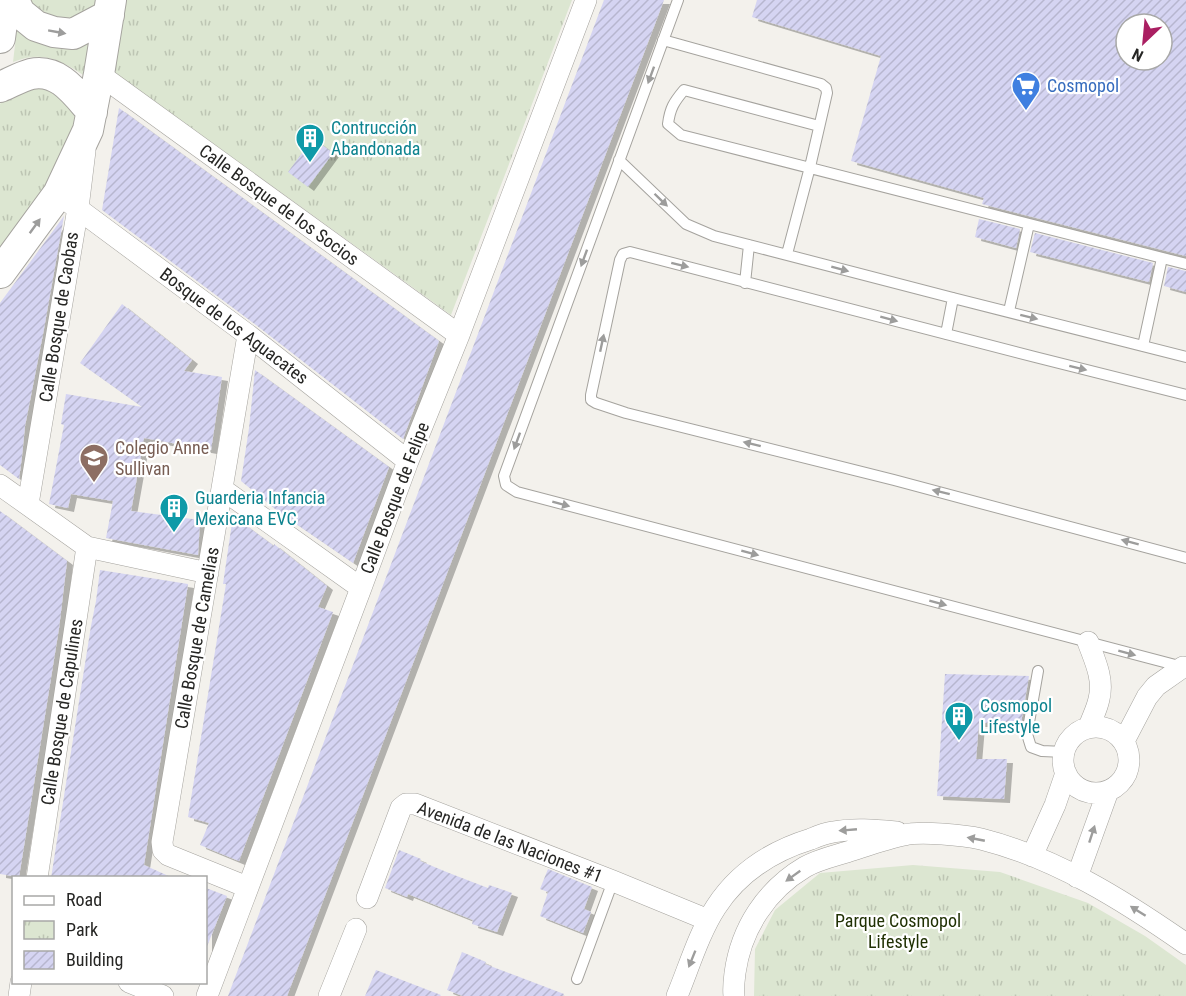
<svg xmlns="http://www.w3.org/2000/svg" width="1186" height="996" viewBox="0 0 1186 996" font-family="'Roboto Condensed',sans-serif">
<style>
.park{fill:url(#park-tufts)}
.building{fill:url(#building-hatch);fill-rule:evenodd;filter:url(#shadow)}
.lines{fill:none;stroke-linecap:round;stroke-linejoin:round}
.lane-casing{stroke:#a5a39e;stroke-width:12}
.street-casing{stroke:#a5a39e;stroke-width:22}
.secondary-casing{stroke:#a5a39e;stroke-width:32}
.lane{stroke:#fff;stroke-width:10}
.street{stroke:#fff;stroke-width:21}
.secondary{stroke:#fff;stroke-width:30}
.oneway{fill:#9d9d9c}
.labels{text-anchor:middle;stroke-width:4.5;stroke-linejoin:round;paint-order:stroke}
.shop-label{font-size:18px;fill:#366cbe;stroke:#fff;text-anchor:start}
.culture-label{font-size:18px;fill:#0d838f;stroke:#fff;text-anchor:start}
.street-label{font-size:18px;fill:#262624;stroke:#fff}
.education-label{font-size:18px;fill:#785e54;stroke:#fff;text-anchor:start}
.park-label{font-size:18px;fill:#203104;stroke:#fff}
</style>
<defs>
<pattern id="park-tufts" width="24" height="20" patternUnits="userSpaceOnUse" patternTransform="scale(1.5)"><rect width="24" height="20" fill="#dce6d1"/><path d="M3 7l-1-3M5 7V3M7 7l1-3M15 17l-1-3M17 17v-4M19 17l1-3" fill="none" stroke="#bdc5b3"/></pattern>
<pattern id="building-hatch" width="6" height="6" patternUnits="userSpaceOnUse" patternTransform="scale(1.5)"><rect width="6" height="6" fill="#d5d4f2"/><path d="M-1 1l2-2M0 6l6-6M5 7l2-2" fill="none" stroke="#b7b6cf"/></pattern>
<filter id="shadow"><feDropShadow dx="6" dy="4" stdDeviation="0" flood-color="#0004"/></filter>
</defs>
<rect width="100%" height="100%" fill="#f3f1ec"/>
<path class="park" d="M28,0h72l-11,16 -36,7z
M124,0h448l-121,315 -337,-243z
M17,28l59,19 15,-4 -5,34c-25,-17 -43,-27 -73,-15z
M27,81l37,9 17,34 -30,66 -51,70v-156l10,-14z
M913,865l87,7 88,31 57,33 41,29v31h-432l1,-47 20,-39 45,-37z"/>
<path class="building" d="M604,0h60l-377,996h-59z
M757,0h429v256l-204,-52 2,-6 -133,-37 30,-105 -129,-39zM1126,24h36v36h-36z
M119,108l320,233 -36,98 -147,-114 -154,-115z
M313,138l20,15 -25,34 -20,-15z
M64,216l-21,118 -18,92 -3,30 -3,23 -19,-14v-162z
M979,219l41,10 -4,19 -41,-11z
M1035,233l118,30 -4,19 -119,-30z
M1168,267l18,4v21l-22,-6z
M122,304l70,56 -8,11 38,6 -11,73 -67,-12 -13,73 69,9 -2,35 -92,-17 7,-37 -42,-7 -3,14 -19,-4 15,-79 -3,-1 5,-30 76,13 -62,-44z
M255,370l134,97 -36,96 -73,-50 -39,-32 8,-53z
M0,511l67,50 -8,67 -40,249 -19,-3z
M233,516l41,30v-2l53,42 -9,21 15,5 -94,249 -39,-16 9,-22 -21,-6 38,-233h-3z
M100,570l88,14 -44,281 29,13h-122l40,-252 5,-25z
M945,674l84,2 -8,47h-42l-3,36h31l-3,40 -67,-3z
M399,850l22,9 -1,2 29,12 39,15 1,-3 23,8 -15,39 -25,-8 1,-4 -65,-26 -1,3 -22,-9z
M548,869l44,18 -8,22 7,3 -8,21 -43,-17 8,-24 -8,-3z
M206,888l21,8 -21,53z
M462,952l24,10 -1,2 79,30 -1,2h-100l-16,-6z
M376,970l65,25 -1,1h-75z"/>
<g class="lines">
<g class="lane-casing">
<path id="lane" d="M678,0l-174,476 2,9 11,7 666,175
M663,40l158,44 5,4 1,5 -17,74 -23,87
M819,126l-135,-36c-10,12 -14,18 -16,34l13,11 505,129
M619,160l67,64 28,12 239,62 233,59
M745,283l4,-38
M1009,311l20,-87
M946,334l7,-36
M1143,346l19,-88
M1186,395l-151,-38 -405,-105 -7,2 -3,6 -29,135v5l5,3 30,10 268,67 292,78
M1038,671l-11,63 4,13 11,4 22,1
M577,979l36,-98"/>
</g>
<g class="street-casing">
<path id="street" d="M99,74l360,261
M58,194l190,141 160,126
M0,485l87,62 121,26
M222,489l139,99
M28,504l50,-296 7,-57
M1088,642c7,19 16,37 11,57 -2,10 -7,19 -10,28
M1063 760a33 33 0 1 1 66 0a33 33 0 1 1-66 0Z
M1124,741l23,-44 9,-11 27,-19
M1032,856l23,-51 11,-32
M1077,877l31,-86
M37,878l50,-331
M247,887l-79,-32 -5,-5 -1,-8 86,-507
M367,898l34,-90 5,-4h9l198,77 95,39
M129,982l34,14
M19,996l2,-14
M207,996l154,-408 47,-127 51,-126 127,-335
M329,996l27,-67
M677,996c12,-29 22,-63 39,-89 22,-34 56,-56 95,-68 7,-3 14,-6 22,-7 21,-4 42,-2 64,0
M734,996c-1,-8 0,-15 1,-23 6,-44 31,-83 70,-106 12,-7 29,-11 42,-15 19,-6 38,-13 57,-17 16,-4 60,0 77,4 75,19 142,61 205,105"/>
</g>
<g class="secondary-casing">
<path id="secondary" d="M14,0l6,13 16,13 18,6 19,2 36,-19
M0,38l5,-38
M0,87c10,-4 20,-10 31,-13 28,-6 45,20 61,38
M0,273l58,-79 30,-64 11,-56 12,-74"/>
</g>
<use href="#lane" class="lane"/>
<use href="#street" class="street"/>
<use href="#secondary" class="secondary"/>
</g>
<defs><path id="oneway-solid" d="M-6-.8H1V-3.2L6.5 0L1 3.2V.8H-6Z" transform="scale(1.5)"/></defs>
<g class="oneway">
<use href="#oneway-solid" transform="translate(57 32) rotate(10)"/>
<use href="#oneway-solid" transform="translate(651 75) rotate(110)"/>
<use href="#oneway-solid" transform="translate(661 200) rotate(44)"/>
<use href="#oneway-solid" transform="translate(35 226) rotate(-54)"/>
<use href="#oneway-solid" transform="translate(584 258) rotate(110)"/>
<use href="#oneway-solid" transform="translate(680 265) rotate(14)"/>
<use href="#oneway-solid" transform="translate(840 269) rotate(15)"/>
<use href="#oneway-solid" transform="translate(1029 317) rotate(14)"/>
<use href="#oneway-solid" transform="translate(889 319) rotate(15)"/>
<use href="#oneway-solid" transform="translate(602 343) rotate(-78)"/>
<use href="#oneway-solid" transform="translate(1078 368) rotate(14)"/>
<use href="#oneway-solid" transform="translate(517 441) rotate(110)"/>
<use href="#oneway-solid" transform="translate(752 444) rotate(-166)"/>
<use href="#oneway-solid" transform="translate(941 492) rotate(-166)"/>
<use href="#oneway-solid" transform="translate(561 504) rotate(15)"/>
<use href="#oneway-solid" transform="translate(1130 542) rotate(-165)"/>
<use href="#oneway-solid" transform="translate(750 553) rotate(15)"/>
<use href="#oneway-solid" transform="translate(938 603) rotate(15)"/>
<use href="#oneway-solid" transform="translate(1127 653) rotate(15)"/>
<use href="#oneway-solid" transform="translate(848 830) rotate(175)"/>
<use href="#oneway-solid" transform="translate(1092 834) rotate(-72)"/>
<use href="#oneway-solid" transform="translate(976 839) rotate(-169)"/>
<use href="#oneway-solid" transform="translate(793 876) rotate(144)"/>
<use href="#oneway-solid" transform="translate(1138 911) rotate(-148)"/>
<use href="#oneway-solid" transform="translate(692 959) rotate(112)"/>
</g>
<defs>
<g id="supermarket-pin" transform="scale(1.5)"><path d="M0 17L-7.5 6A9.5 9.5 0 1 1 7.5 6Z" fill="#3f7fe0" stroke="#fff"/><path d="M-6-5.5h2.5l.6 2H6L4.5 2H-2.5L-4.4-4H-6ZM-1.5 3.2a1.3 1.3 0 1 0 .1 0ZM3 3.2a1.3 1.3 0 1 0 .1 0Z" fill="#fff"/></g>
<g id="building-pin" transform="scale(1.5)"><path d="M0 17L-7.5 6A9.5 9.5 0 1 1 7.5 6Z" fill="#0f9aa8" stroke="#fff"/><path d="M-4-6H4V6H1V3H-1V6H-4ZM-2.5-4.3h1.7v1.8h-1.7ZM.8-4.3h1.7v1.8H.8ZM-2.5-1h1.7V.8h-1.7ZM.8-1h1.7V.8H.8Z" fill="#fff"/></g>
<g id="university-pin" transform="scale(1.5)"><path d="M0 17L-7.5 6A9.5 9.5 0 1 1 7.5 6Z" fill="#8d6e63" stroke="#fff"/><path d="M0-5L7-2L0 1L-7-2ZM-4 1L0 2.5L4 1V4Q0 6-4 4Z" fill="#fff"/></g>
</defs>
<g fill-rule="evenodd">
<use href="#supermarket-pin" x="1026" y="86"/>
<use href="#building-pin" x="310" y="138"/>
<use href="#university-pin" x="94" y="458"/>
<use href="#building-pin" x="174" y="508"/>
<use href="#building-pin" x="959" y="716"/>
</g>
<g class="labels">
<g class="shop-label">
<text x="1047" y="92">Cosmopol</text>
</g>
<g class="culture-label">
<text x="331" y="134">Contrucción<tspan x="331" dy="21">Abandonada</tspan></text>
<text x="195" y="504">Guarderia Infancia<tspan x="195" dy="21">Mexicana EVC</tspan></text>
<text x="980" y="712">Cosmopol<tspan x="980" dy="21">Lifestyle</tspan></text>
</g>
<g class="street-label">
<text transform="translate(279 205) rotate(36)" y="6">Calle Bosque de los Socios</text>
<text transform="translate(59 317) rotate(-81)" y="6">Calle Bosque de Caobas</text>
<text transform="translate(234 326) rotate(37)" y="6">Bosque de los Aguacates</text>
<text transform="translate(395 498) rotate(-69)" y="6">Calle Bosque de Felipe</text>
<text transform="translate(197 638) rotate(-80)" y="6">Calle Bosque de Camelias</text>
<text transform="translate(62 712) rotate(-81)" y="6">Calle Bosque de Capulines</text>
<text transform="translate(510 842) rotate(21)" y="6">Avenida de las Naciones #1</text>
</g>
<g class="education-label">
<text x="115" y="454">Colegio Anne<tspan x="115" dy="21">Sullivan</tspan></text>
</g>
<g class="park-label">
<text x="898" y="927">Parque Cosmopol<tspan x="898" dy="21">Lifestyle</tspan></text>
</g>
</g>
<rect x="12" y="876" width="195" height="108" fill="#ffffff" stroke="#a8a8a7" stroke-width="1.5"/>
<rect x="24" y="896" width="30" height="9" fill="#ffffff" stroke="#a8a8a7" stroke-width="1.5"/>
<text x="66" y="906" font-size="18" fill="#262624">Road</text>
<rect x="24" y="921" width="30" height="18" fill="url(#park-tufts)" stroke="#a8a8a7" stroke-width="1.5"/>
<text x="66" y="936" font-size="18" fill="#262624">Park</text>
<rect x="24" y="951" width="30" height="18" fill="url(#building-hatch)" stroke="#a8a8a7" stroke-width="1.5"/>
<text x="66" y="966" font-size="18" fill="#262624">Building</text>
<g transform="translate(1144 42) rotate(206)"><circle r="28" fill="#ffffff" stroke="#a8a8a7" stroke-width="1.5"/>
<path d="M0-4.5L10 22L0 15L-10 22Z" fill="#aa1f62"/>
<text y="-9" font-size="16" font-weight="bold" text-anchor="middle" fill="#262624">N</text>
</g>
</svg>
